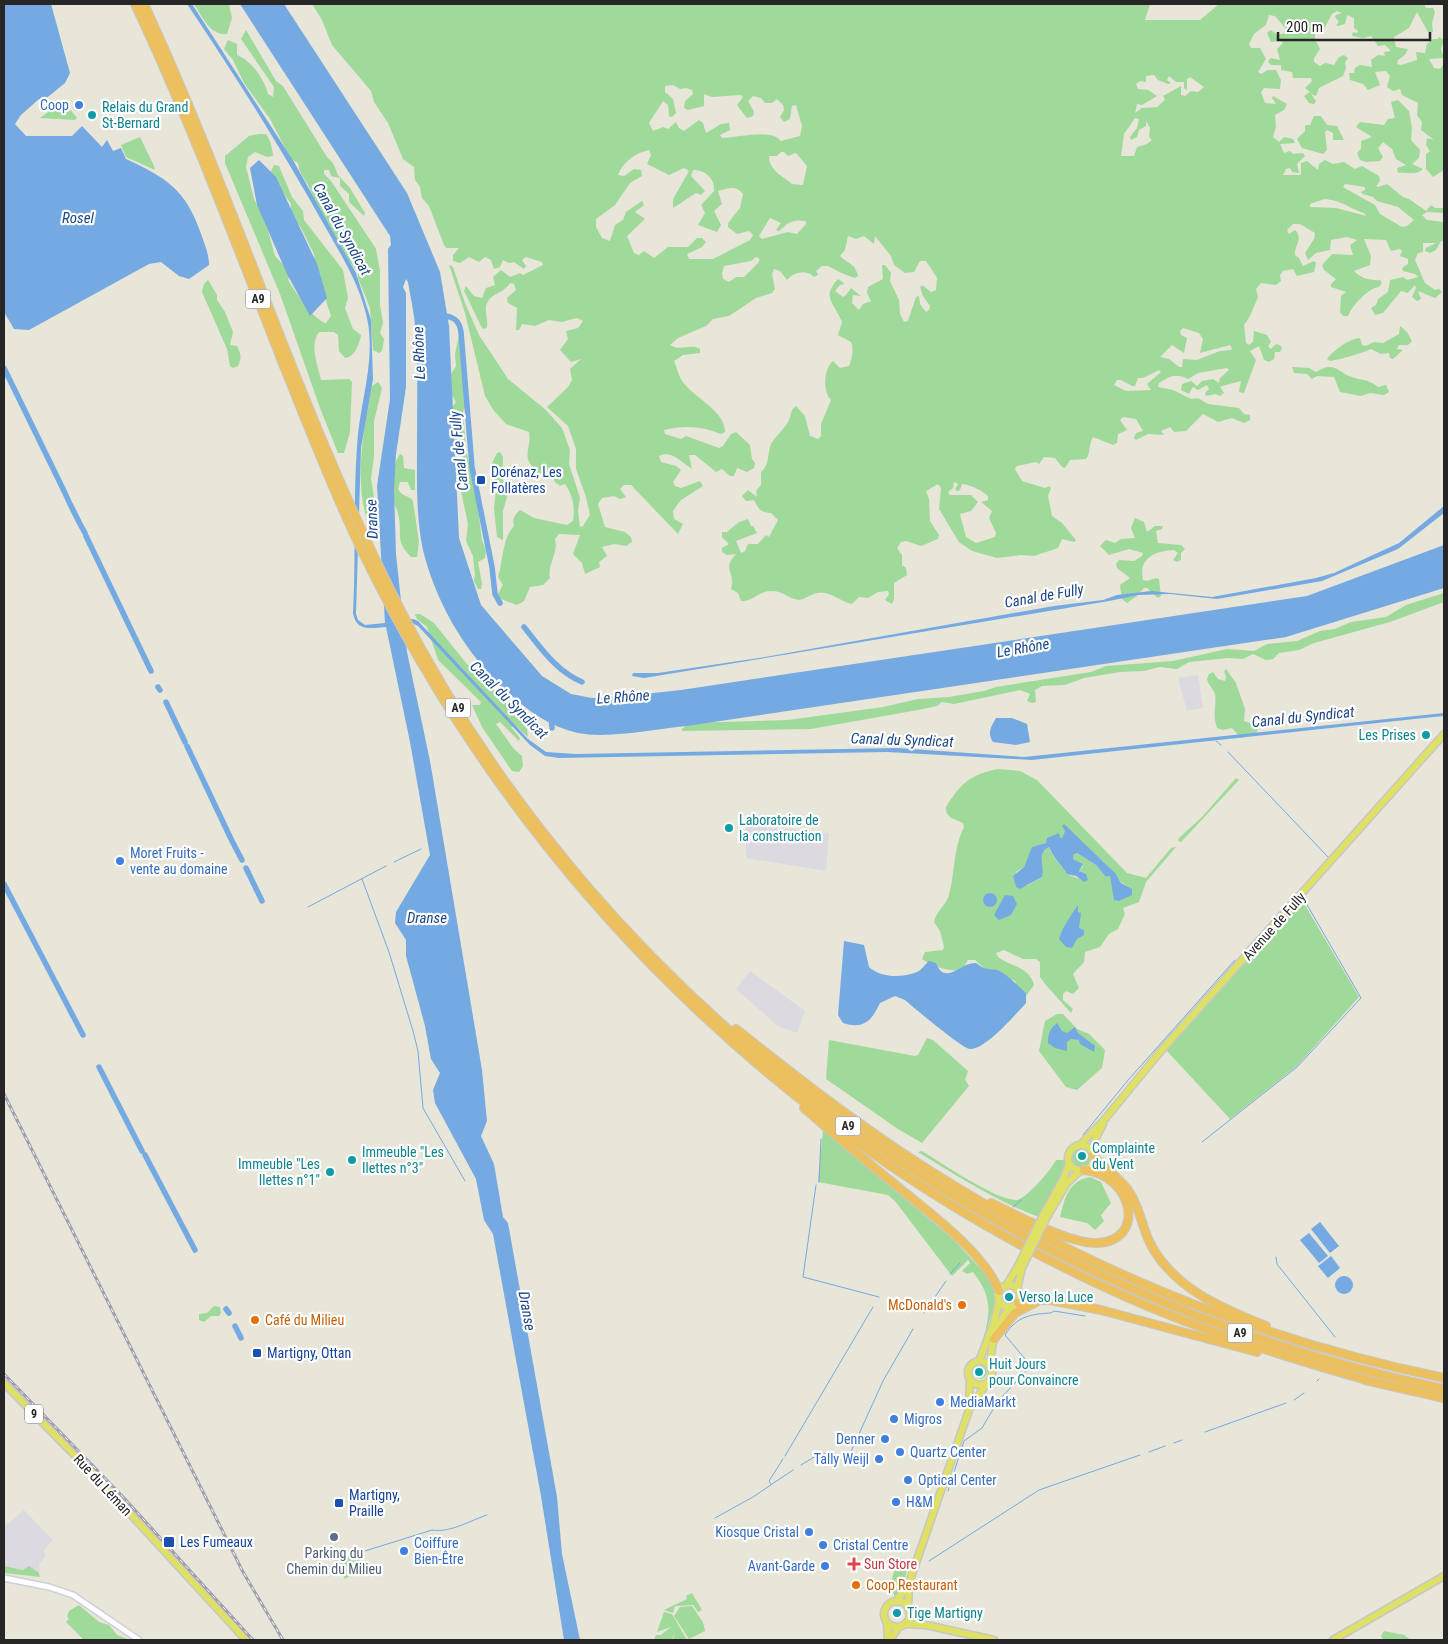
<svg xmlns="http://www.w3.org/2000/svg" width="1448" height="1644" viewBox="0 0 1448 1644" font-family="'Roboto Condensed',sans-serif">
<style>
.industrial{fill:#ddd9e1}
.green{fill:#a0da9a;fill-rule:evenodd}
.water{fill:#75a9e1}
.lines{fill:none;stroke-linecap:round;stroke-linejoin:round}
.stream{stroke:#75a9e1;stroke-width:1}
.canal{stroke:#75a9e1;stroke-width:5.5}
.minor-casing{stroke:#d0cfde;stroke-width:8}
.major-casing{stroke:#c7c7c7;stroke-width:9}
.highway-casing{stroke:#c7c7c7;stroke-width:10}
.minor{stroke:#fff;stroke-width:5}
.major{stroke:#dfe165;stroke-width:6}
.highway{stroke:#edc05f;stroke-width:8}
.rail-casing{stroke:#9f9daf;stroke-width:3}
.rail{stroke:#fff;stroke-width:1;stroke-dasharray:4;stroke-linecap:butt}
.major-bridge-casing{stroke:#c7c7c7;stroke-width:9;stroke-linecap:butt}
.major-bridge{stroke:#dfe165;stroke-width:6}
.shop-dot{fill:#3f7fe0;stroke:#fff;stroke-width:2}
.culture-dot{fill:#0f9aa8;stroke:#fff;stroke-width:2}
.transit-dot{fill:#1a4fb4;stroke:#fff;stroke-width:2}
.food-dot{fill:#e8710a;stroke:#fff;stroke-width:2}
.service-dot{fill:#5c6f8a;stroke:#fff;stroke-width:2}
.health-dot{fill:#e0444e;stroke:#fff;stroke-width:2}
.labels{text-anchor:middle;stroke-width:4.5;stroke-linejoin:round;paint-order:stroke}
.shield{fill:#fff;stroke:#676767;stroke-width:1}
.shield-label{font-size:12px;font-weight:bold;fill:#262626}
.shop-label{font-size:14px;fill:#366cbe;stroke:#fff;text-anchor:start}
.culture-label{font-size:14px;fill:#0d838f;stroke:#fff;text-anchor:start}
.transit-label{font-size:14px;fill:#164399;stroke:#fff;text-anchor:start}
.street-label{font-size:14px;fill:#262626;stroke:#fff}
.food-label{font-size:14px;fill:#c56008;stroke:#fff;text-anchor:start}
.service-label{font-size:14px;fill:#4e5e75;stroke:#fff}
.health-label{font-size:14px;fill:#be3a42;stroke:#fff;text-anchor:start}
.water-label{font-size:15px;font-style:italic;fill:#1a4687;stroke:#fff}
</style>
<rect width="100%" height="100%" fill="#e8e5d9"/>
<path class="industrial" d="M1198,675l5,33 -16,3 -9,-33z
M746,825l83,8 -3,38 -80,-13z
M750,971l55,40 -8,22 -19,-7 -42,-37z
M24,1510l29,30 -9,10 1,7 -6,7 1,9 -36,-7v-39z"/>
<path class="green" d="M194,4h35l3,14 -5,16c-17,2 -25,-18 -33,-30z
M312,4h838l-5,16h55l19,-16h205l2,4h7l2,4 -3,11 1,9h-5l-11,-20 -8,16 -15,9 2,10 12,2 -3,6 -7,5 -1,4 4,1 16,-5 -1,-8 9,1 2,-9 6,-5h5l1,-2 5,3 -3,9 3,9 -15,1 5,9 6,1 4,-5v106l-11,7 -7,-8v-15l4,-3 -4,-6 1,-7 7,2 -13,-10 1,-8 -5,-7 1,-12 -16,-8 -2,-6 -7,2 -6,-4 3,-11 -4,-5 -11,1 5,13 -12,5 -5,-6 -13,-4 -1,-7h5l1,-5 5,-3 12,2 -1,-7 7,-5 7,1 -1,-4 7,-1 -6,-6 -7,1 -7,-10 -8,2 -11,-2 1,-4 4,1 1,-2 -4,-3v-10l-7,-3 -2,9 -7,2 -2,-1 3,-3 -4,-5 1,-2 6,-2 -5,-2 -5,3 -7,13 -10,5v7l5,10 -6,9v4l6,4 5,-3 9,2 5,-8 5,-2 4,3 -3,4 1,6 -3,8 -24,12 -3,8 -5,-2 5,7 -2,3 -5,-1 -5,-7 6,-4 -5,-4 7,-7 -1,-3h-18l-1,-6 -11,-2v-5h-10l-3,-3 2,-4 10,2 -3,-11 6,-6 -2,-2 -10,1 -4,-9 4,-3 6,5 8,-2 2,-3 -12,-14 -6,-1 -3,10 -12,9 -5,10 2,4h9l6,11 -8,13 3,2 7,-4h8l5,10 -1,9 -16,-1 -3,4 4,11 11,1 -4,-6 1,-2 14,8 -3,6 -9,5 1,12 -3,10 6,5 5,-5 9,2 2,4 -15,1 4,9 6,-2 3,3 10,-1 2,3 -8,8 2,9 -7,-1 -2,-4 -4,1 -3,6h18v-12l6,-2 11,9 1,-6 6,-4 8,4 11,-2 11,7 7,-3 17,10 1,5 -4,5 2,1 9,-3 16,13 6,2 17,12 5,-6 4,3h9v5l-17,-1 -5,3 5,5 17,2v19h-3l-5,9 -6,3 -5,-2 1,-3 10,-5h-13v9l-5,1 -3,7 10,23 10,7 4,-1 3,3 -7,6 -17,-7 3,8 -4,2 -5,-4 4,-9 -1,-3 -7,8 -7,-2 -18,22 -8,2 -4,-7 5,-3 2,-6 10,-7 2,-12 13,-3 4,3 11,-3 -3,-3 -12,-3 -1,-3 6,-4v-5l-8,-3 2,-5 -2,-2 -9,2 -5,-11 -22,-1 7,17 -1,9 -16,6c6,7 17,10 26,9l2,3 -3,4c-11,1 -27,19 -31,29h-5l-3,-4 1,-16 5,-4 -15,-5v-3l5,-5 -12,-9 -2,-5 10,-11 21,1 -3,-10 7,-5 -10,-3 -16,3 -1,10 -14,3 -8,7 -3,-7 9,-14 1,-6 -15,-9h-7l-6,6 2,4 6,-4c9,9 -1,15 0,25l4,3 4,8 11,-5 2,2 -2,9 -17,4 -4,-7 -10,2 -3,4 1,6 -5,4 -15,-2 -5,6 2,8 -8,19 -6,9 2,18 3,2 4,-3 1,-11 13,4 4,7 -3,4 3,3 5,-5 4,1 2,3 -2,4h-5l-1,7 -5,3 -5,-2 -5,-14 -9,5 6,9 -12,33 -5,-1 2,-11 -19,5 -2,1 4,6 -4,3 -4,-2 -10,2 -1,-3 4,-4 -2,-4 -9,5 -5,-3 -4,7 -8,-4 1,-6 9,-3 6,5 5,-5 11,-2 6,4 1,-5 9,-8 -2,-2 -29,5 -10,6c-12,-6 -18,-3 -29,4l-1,4 15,3 18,9 7,-1 10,6 31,4 5,6 6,1v5l-6,3 -12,-5 -14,4 -15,-8 -17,17 -12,1 -4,-5 -9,4 3,4 -16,-1 -12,6 -2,-2 2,-5 7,-2 -7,-12 -13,-2 -3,3 7,10 -9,4 -1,9 -4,2 -20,-8c-5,8 -2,16 -7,22l-16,1 -5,8 -3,-1 -7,-9 -11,-1 -5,7 -3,-2 -19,4 -2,3 7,12 23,7 4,-2 2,2 -3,8 4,20 10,7 14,17 -2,2 -12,-3 -4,9 -24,8 -13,-1 -24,3 -25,-7 -13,-9 -20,-33 2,-21 -3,-4 -12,7 3,8 1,22 9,14 -1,4 -17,7 -15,-5 -5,1 -4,6 5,7v10l4,3 1,7 -13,8v16l-2,5 -7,-4 4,-6 -1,-3 -10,1 -10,6 -9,-1 -7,7c-13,-3 -21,-13 -34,-11 -8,1 -12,6 -19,7 -10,-1 -16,-9 -27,-9 -13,-1 -18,11 -31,10l-3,-8 -7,-4c5,-17 -10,-20 5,-35l-9,1 -5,-3v-4l7,-4 -7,-7v-5h5l12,-10 9,-3 3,7h2l4,7 -21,8 5,12 4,-2 3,-7h10l8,-9 3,2 9,-17 -7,-7c-12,-1 -12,-4 -17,-13l-8,1 -4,-5 6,-6 9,7 -1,-6 5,-6v-13c9,-7 6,-18 10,-28 5,-8 12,-14 17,-22 4,-6 1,-11 8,-16l9,10 5,20 8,3 3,-3v-12l10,-24c-9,-9 -7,-32 2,-39l7,7 9,-2c3,-7 5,-17 2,-24l-13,-7 4,-13c-8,-19 -21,-25 -4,-43l7,5 -5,1 -5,6 8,6 3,-2 5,-7 10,8 -8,-1 -1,8 7,7 4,-6 8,-3 -4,-8 1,-6 15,-8 -1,-14h3l6,8 -1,8 9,19 1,14 4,8 4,-1 8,-24 3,-1 1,8 6,8 3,-2 1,-4 -7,-10 -3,-9 2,-2 9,7 5,-2 1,-12 -11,-17h-6l-6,11 -9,1 -11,-8 -3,-9 -16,-20 -1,8 -10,-8 -8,3 -8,-3 -3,14 -5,6c7,8 15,6 18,20l-3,2c-10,-3 -18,-7 -27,-12h-6l-6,5 2,4 -4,2c-8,-8 -20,-5 -27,3l-7,-9 -6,-2 -2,5 3,15 -3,4 -16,5 -27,18 -16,3 -7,7 -28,12 -8,7c10,7 21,-2 30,4v4l-17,2 -9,6c3,6 4,15 9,21 11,16 42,28 42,50l-4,2c-19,-8 -37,-9 -57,-4l1,4 16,5 5,-3 33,12 4,-2 8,-12 5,-2 14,13 2,14 3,4 -1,5 -7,4 -10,-4 -3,8h-4l-8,-7 -6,3 -21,-17h-6l3,14c-12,-7 -19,-19 -33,-13l2,6 15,4 5,4 -8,12 2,4 6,2 19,-7 3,5 -22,14 -8,11 1,8 9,5 -5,10 -47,-49h-7l-4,4 6,8 -6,2 -6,-3 -12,2 -4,6 7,23 20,5 6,5 1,5 -6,4 -12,-2 -12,3 5,9 -8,6 1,5 -15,7 -3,-11 -9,-9 7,-19 -21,-1 -4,5c4,13 -8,26 -5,39l-7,7 -13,2 -6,14 -7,4 -16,-6 -3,-5 5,-9 -5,-8c5,-15 4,-39 16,-51 -2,-7 0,-11 6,-16l14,8 33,7 6,-4c2,-13 0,-26 -8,-37l-5,2 -5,-4 -4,-9 -7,-2 -11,8 -5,-3 4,-10c-10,-11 0,-20 -3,-34l-23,-8 -12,-13 -9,-15 -20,-83 -16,-48 4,2 12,36 14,32 29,44 38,31 16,18 8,22 -1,14 11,34 -2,12 2,17 3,-1 7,-11 -4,-18 -10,-28v-20l-8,-23 -21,-19 21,-20 4,-7 -2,-11 11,-10 -10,3 -11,-12 8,-11 -2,-8 12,-3 5,-7 -6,-3 -15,4 -13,-2 -14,6 -13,-2 -3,6h-3l1,-22 -9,-5 -1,-5 9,-8 -2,-6 -4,-1c-6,11 -20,9 -24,23 -1,6 2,14 1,21l-2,2 -3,-1 -18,-37 2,-5 8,10 8,2 4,-10 9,-3 -2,-8 8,-7 9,7 10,-4 3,2 20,-10 -1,-3 -16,-5 -4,3 4,6 -2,3 -10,-7 -5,1 -6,-3 -3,7 -6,2 -3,-9 -6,-3 -6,5 -10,-5 -9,6 -7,-2v-6l6,-7h-13l-2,-3 -15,-39 -7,-8 -2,-11 -5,-7 -1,-13 -11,-8 -15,-36 -14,-21 -3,-11 -39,-46 -10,-25zM1154,75l4,5 10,4 3,-1 -4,-3 2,-4 7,6h8v6l3,2v-11l3,-2 14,10 -6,5 -7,-1 -6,5 -4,-1v-9l-18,10 2,4 -8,7 -15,1 -7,5 2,-9 5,1 15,-9 -9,-6 -10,-1 -2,-5 4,-3 6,1v-6zM673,85l7,4 6,-1 6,2 1,4 -8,7 -1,7 4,2 16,-4v-12l8,3 28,-2 3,2 -6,8 10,13 6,-2 1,-4 -6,-11 5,-5 8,2 4,5h7l5,-4 6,6 1,5 -4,7 4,5 6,-3 2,-13 4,-1 6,21 -2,10 -19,5c-11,-13 -43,-3 -59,-3l-2,-3 10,-5 -1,-7 -8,1 -15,9 -3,-10 -4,-3 -15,11 -5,-3 -3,-6 -8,7 -5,-2 -10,4 -4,-8 14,-22 5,4 1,11 3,1 4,-4 -3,-14 -8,-7v-6zM1135,118l4,1 -2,9 -7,9 1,3 6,-3 2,-7 7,-4v-5l4,7 -1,9 3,3 -5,4 -10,3 -3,9h-13l3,-22zM649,150l2,5 -4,9 22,11 15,-7 5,3 -16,28v9l23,-15 5,2 4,-4 -14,-15 2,-6c12,0 22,8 21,21l-13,14 4,8 -7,12 19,7 4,-7 -7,-14 8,-7 -4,-13c10,-3 18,-6 25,3l-3,14 -12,15v4l9,7 12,-3 4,4 -3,5 -37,19h-24l-2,-5 15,-7 4,-5 -4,-4h-5l-9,9h-20l-14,11 -10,-7 -5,4 -5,-2 -7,-17 18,-17 -10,-7 9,-7 -2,-4 -16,11 -3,8 -8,5 -5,16 -8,-3 -6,-11v-8l19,-14 15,-22 12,-7 -1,-6 -7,-1 -10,7 -6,-1c5,-13 17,-22 31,-25zM781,152h3l4,4 8,-3 11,13 -4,19 -11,-1c-9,-8 -23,-13 -23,-28h8zM1345,184l20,3v3l-4,2 2,2 10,3 4,4 21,6 16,13 -7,6 -5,1 -22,-13 -5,-9 -32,-18zM1325,199c19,2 23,9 39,14l2,3 -30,-8 -26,-1v-3zM770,218l11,5 -5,7 3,1c10,-9 13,-12 27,-10v3l-9,10 -9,-2 -26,7 -3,-3zM756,257l4,2 -2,4 -14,14h-8l-7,5 -6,-3 -1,-6 2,-7 27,-5zM1183,328l16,5 4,6 -3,14 30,-8 2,3 -1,2 -11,1 -23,9 -14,-1 -1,8h-3l-10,-8 -9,-2 12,-12 12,8 3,-15 -6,-3 -1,-4zM1159,370l2,2 -14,12 4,6 -25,1 -12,-6 3,-5h4l11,6h3l3,-8h5zM954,482l4,2 -3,5 2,2 3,-1 2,-6c10,1 19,6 26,12v4l-7,2 11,9 -3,7 7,15 -1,4 -19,6 -10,-6 -6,-23 11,-3 7,-9 -7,-7h-21l-2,-3 5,-4z
M246,30l30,51 7,5 44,71 6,6 5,12 12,13 15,25 -1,3 -15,-14v-8l-9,-8v-8l-9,-2 -2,-6h-5v4l7,7 45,68 4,22v34l3,18 -3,10 4,6 -2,12 -3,2 -6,-3 -3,-42 -12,-30v-6c-19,-20 -38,-60 -49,-85 -4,-9 -10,-13 -11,-24l-7,-4 -21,-40 -26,-36 -11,-23 -9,-11 4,-9 9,4v11c15,6 27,24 31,39l5,3 1,-10 -33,-48z
M1398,100l11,11 3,17 -1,12 9,10 -1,8 -7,6 11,5c-7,7 -16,3 -25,4l-1,-5 9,-3 -10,-6 -4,-10 -9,-7 -5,6 5,9 -3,4 -14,1 -6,-2 -3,-7 4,-4v-8l11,-4 -16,-10 4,-5 24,3 4,-6 7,-1 -4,-16z
M63,101l14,17 -2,2 -35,-2z
M1314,116h7l6,9 10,1 7,14h-11v-7l-6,-3 -2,2 2,18 -4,4 -21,-6 -5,-9 8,-8v-6h5z
M259,134h7c5,7 6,13 7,22l-6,1 -12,-5 -7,5 -2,10 8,32 11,21 10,36 16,17 -3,7c7,11 25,40 38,43l5,-7 -16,-48 -1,-14 -13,-26 -11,-14 1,-10 -21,-31 4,-8 5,1 13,31 11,14 1,9 39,50 5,28 -3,10 8,21 8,6c-1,8 -7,23 -16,23l-6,-7 -1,-16 -4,-3h-15c-10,13 -1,33 2,48l28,-1 3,3 -2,50 -6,21h-6l-18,-45 -40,-114 -55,-131v-7l24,-20z
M140,137l14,29 1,4 -29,-13 -5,-12z
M208,280l9,15v5l8,12 8,20 -3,13 7,1c4,8 5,12 1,20l-5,2 -3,-2 -3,-17 -25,-57 2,-8z
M1400,326l7,6 5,9 -4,4h-9l-2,4 6,1 -10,9 -3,-1 -1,-5 -8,1 -10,-5c-5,3 -33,11 -41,12l-3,-2c4,-6 22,-21 33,-21l2,7 4,1 8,-4 9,1 16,-9z
M459,335l3,5 5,62 -4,10 3,37 11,52 5,39 4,11 -1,7 -7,4 4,22 -1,5h-3l-4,-8 1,-6 -2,-19 -7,-15 2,-17 -7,-33 5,-9 -12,-8 8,-17 -8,-5 -1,-7 9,-23 -2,-4 -10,-4v-4l6,-8 -7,-11 -1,-12 8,-13 -1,-12z
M1292,367l17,1 7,4c19,-12 22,1 36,5 11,4 17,2 26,10l8,-2 3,7 -5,3 -14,-2 -9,3 -21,-4 -6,-15 -17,-1 -5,3 -5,-5 -13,-1z
M378,382l4,6 -8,33v35l-3,23 3,18 -4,11 1,13 -4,-2c-13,-38 -3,-94 5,-133z
M500,452l3,5v21l4,19 -4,14v29l-6,-3 -3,-29 2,-19 -4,-26 5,-10z
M400,454l3,2 1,12 11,2v20h-4l-3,-8h-8l-2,7c4,8 11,6 15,12l6,41 -2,15h-6c-16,-16 -9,-22 -12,-39 -1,-8 -6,-15 -7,-23 -1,-11 1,-32 8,-41z
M1135,518l9,4 3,10 8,-6h8l-1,3 -6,2 2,12 23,2 4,4 -4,4v7l-4,2 -4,-2 5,-7 -4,-3c-19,1 -36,8 -31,30l4,1 9,-3 3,1 2,17 -3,2 -11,-10h-3l-7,8 -10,7 -5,-4 -2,-14 10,-7 -13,-10 -1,-4 3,-4 15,1 8,-5 1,-3 -14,-4 -20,6 -9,-9 6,-6 9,3 6,-4 14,-1 -4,-10z
M1444,593v9l-54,20 -76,21 -15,7 -20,3 -6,6 -7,1 -13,-6 -10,5 -15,-1 -39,4 -12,7 -18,-2 -15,4 -24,1 -36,6 -19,7 -23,1 -7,4 1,12 -4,1 -5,-2 3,-7 -10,-4 -66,14 -12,-2 -5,4 -19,4 -107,19 -129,2v-2l7,-6 99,-3 95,-13 35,-8 31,-2 35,-6 12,-4 95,-15 15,-6 67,-5 54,-12 27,2 13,-7 30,-3 23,-10 15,-2 16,-7 35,-5 20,-12z
M415,614h5l14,9 32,40 39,37 4,9h6c7,9 13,17 13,28l-12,-11 -5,1 9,11 -1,3 -19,-19 -4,2 18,25 8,7 1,10 -4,6 -7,-1 -30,-44 -10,-22h8l1,-3 -43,-42 -11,-33 -10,-8z
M1226,669l10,14 9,26 -1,12 14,5 -1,6 -16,6 -9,-10 -9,2 -6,-2c-5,-14 0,-24 -2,-34 -2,-6 -7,-9 -8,-15l2,-5 4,-2 5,7 7,2 1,-4 -2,-6z
M998,769l22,2 17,9 90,93 19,5 25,-30 5,-1 -30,35 -7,20 -16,6 2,6 -7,15 -9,5 -9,13 -15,5 -1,10 -11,12 6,14 -6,6 -7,-3 -3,3v6l10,9 -2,4 -26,-29 -5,-7v-15l-4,-3h-13l-19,-9 -8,3c3,12 34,11 38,32l-8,11 -5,-1 -6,-14 -29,-11 -11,-10h-7l-6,10c-12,2 -31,-4 -40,-11l3,-7 18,-2 1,-3 -4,-16 -6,-9c2,-11 12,-16 15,-27 6,-22 4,-46 15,-68l-1,-4c-8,-4 -18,-5 -17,-16 14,-23 25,-33 52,-38zM1063,827l41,35 17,20 7,5 -3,11 -6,3 -9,-25 -4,1 -10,-12 -19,-12 -4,2v4l10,7 -4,5 3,1v8l-15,-6c-5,-9 -16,-18 -18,-27 -11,6 -8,19 -7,30l-15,9 -11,-14 8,-5 9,-20 13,-4 1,-3 15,-2 3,-7z
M1236,778l3,2 -58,62 -3,-1 1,-3 23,-21z
M1302,900l57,97 -62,69 -67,53 -64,-69z
M1057,1014h6l14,15 12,5 16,16 -3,18 -25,22 -11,-3 -27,-36 6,-30z
M927,1038l6,2 35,31 -3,9 4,6 -47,57 -24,-14 -72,-50 3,-39 86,16 3,-1z
M823,1130l130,109 38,41 3,10 1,14 -16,49c10,-34 17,-52 -6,-81l-6,2 -5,-3 8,-8 -2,-3 -16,16 -57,-75 -7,-6 -70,-13z
M1071 1157a10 10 0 1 1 20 0a10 10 0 1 1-20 0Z
M922,1151c18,11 75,50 95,49 9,-1 35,-31 39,-40h8l3,5 -28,52c-43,-16 -82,-41 -121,-65z
M1090,1177l11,5 10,21 -10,12 3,6 -9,9 -8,-7 -27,-6c5,-19 8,-36 30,-40z
M214,1306l6,1 1,6 -2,3h-8l-7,6 -5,-2v-6l8,-1z
M973 1372a7 7 0 1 1 14 0a7 7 0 1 1-14 0Z
M357,1555l7,12 -19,12 -13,-21z
M911,1558l-9,29 -7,10c-6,-12 -4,-34 12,-33z
M4,1566l19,4 6,-4 10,7 1,4 -36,-4z
M692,1593l10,17 -4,2 -5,-7 -18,1 -2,7 -9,-3 23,-11 -1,-3z
M79,1605l20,17 10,3 8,10 13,5h-46l-18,-18 3,-3 -2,-3 2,-5z
M692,1606l11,16 2,9 -16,8 -15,-23 6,-9z
M664,1612l8,2 15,26h-14l2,-8 -3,8h-18l2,-5h5l10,-8 -14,5z
M1384,1631l20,4 7,5h-28l-2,-4z"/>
<path class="water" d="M4,4h47l19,69 -5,10 -21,17 -5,-1 -18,16 -6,9 11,12h46l10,-10 20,21 5,-7 6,11 8,-3 5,11c39,18 59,30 74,72 4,12 9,22 9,34l-20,14 -10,-3 -18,-14 -12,2 -120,66 -15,-1 -10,-17z
M187,4h5l102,158 62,111 15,47 2,59 -12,69 -5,166 2,6 7,5 20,-2 -8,-137 13,-87 -2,-150 3,-4 -1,-9 -150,-232h44l123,189 33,79 9,54 10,212 22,67 61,71 29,18 21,4 25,-1 64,-7 626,-94 137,-51v43l-158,49 -599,89c-31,3 -79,13 -109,7 -33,-7 -59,-29 -82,-52 -35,-36 -61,-82 -73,-131 -7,-32 -6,-69 -6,-102 0,-37 1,-76 -1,-113 -1,-18 -5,-35 -8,-53l-2,-3 -3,8 3,6v94l-10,67 -2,35 2,65 7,66 10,-1 5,2 110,118 18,13 30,2 321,-6 127,9 420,-44v3l-20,2 -392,42 -145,-8 -328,6 -14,-2 -15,-11 -112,-119 -6,-3 -8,1 3,28 23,109 52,309 5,51 -6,15 13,28 9,53 5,6 49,274 5,57 18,86h-16l-23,-144 -48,-262 -9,-14 -8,-41 -41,-76 -2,-13 7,-17 -9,-14 -6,-33 -19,-70v-16l-11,-17 1,-11 34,-57 -20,-113 -24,-115c-15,1 -30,5 -33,-14 3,-55 0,-111 4,-166 2,-42 18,-82 11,-124 -7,-38 -27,-68 -45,-100 -42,-75 -88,-148 -136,-219z
M259,160l17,17 41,87 10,34 -17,18 -23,-42 -30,-69 -7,-37z
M1444,506v7l-46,36 -76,32 -105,18 -47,-5 -32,1 -29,6 -465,77 -12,-2 1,-3h25l107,-16 289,-51 49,-6 14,-5 34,-4 61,6 104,-19 18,-5 65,-30z
M996,718h16l15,6 3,18 -14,3 -23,-3c-6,-9 -2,-15 3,-24z
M1064,824l51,49 6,10 11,6v6l-13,6 -5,-1 -4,-24 -4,1 -10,-12 -19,-12 -4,2v4l10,5 -4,7 7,3 2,6 -4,2 -8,-6 -9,-2c-6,-10 -15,-18 -18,-27 -13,7 -4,19 -7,30l-22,12 -4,-2 -3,-11 11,-9 8,-20 14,-4 1,-5 12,-5 1,5h2l3,-7 -3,-5z
M983 900a7 7 0 1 1 14 0a7 7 0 1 1-14 0Z
M1005,895l8,1 4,8 -6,11 -12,5 -5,-5z
M1078,905v7l3,1 -2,15 5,2v5l-7,4 -5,9 -6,-1 -7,-8c3,-11 13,-25 19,-34z
M844,941l20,4 5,22c12,11 33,11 48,5 5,-2 8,-8 12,-11l7,2c9,24 26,-2 40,0 14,11 16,3 25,9 9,5 17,14 25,21v10c-10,11 -41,47 -56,46 -7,0 -57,-42 -65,-49l-10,-4 -15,7c-8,17 -16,27 -37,20l-5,-8z
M1057,1023l5,8 5,2 8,-6 3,6 17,13 -1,6 -14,-8 -1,-4 -8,-1 -4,3v9l-12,-3 -7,-5c0,-10 2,-14 9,-20z
M1320,1222l19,24 -9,7 -19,-24z
M1309,1233l19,23 -9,7 -19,-23z
M1331,1256l9,12 -12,10 -10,-12z
M1335 1285a9 9 0 1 1 18 0a9 9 0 1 1-18 0Z"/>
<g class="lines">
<path class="stream" d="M1216,741l5,4
M1228,752l101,106 -82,90
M394,862l27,-13
M362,879l27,73 24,79 5,20 5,57 42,73
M308,907l78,-41
M1083,1135l46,-56 106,-119
M1202,1142l95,-75 64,-69 -55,-95
M819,1182l2,-43
M816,1185l-13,92 76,20
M1013,1207l8,-7
M1276,1257l1,7 58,73
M950,1274l10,-11
M924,1313l22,-32
M1317,1381l2,-2
M1294,1400l10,-7
M1205,1432l81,-29
M1174,1443l8,-3
M1149,1452l16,-6
M785,1456l88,-149
M801,1465l20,-12 28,3 34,-75 30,-52
M771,1484l-2,-3 14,-22
M948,1491l16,-50 18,-13 16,-27 33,-35 -26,-31c12,-19 26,-21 46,-22l3,-2 31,5
M715,1518l38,-21 40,-27
M365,1551l67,-21c19,3 39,-10 55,-15
M929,1561l110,-71 101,-35"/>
<path class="canal" d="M441,315c12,2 18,4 20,17l11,135 20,100 3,27 5,9
M4,368l60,123
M65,493l4,9
M70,504l9,18
M80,524l5,9
M86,536l65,135
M524,627c17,21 32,44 58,55
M158,687l2,3
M166,702l19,40
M551,715l1,13
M187,746l44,93
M232,841l10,19
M246,868l16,33
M4,884l79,151
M99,1067l43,84
M145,1155l50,95
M226,1309l3,4
M235,1326l6,12"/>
<g class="minor-casing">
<path id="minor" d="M4,1578l45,9 24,8 66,45"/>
</g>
<g class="major-casing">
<path id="major" d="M1080,1145l25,-26 54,-66 285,-319
M1068 1158a13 13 0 1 1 26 0a13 13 0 1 1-26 0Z
M1093,1153l2,-13 8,-16
M1043,1215l21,-37 5,-15
M1047,1217l20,-34 13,-12
M998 1296a11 11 0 1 1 22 0a11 11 0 1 1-22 0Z
M1006,1286l12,-20
M1017,1289l5,-21
M968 1373a12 12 0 1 1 24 0a12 12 0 1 1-24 0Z
M979,1361l15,-38 5,-22
M991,1367c-1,-21 5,-45 20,-60
M4,1383l97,99 145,158
M969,1407l1,-28
M884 1614a13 13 0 1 1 26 0a13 13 0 1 1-26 0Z
M896,1602l12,-18
M908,1608l1,-25 60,-173 18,-27
M909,1612l16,13
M887,1623l1,17
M905,1624l21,1 68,15
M890,1640l9,-13
M1333,1640l111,-64"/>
</g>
<g class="highway-casing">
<path id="highway" d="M135,4c55,117 101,240 148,360 26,64 50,128 80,189 158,327 427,593 759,742 80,36 164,62 248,86
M144,4c92,198 155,408 255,603 206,403 605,691 1045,782
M736,1029c69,55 139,109 215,155 152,93 318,158 493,194
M804,1108c31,27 62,53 94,79 32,27 85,64 101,104
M1093,1155c11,14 28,23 37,38 10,16 12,34 20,50 23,45 71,65 116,83
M991,1203c25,12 81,42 107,40 49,-3 35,-68 -14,-73
M1018,1303l18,-3
M994,1339l21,-26 25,-13h10l51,10 156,42
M1365,1380l79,18"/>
</g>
<use href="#minor" class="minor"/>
<use href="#major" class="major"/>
<use href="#highway" class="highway"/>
<g class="rail-casing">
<path id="rail" d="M4,1094l239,478 40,68
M4,1374l120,124 129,142"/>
</g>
<use href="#rail" class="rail"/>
<g class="major-bridge-casing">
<path id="major-bridge" d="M1018,1266l25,-51
M1022,1268l25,-51"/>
</g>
<use href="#major-bridge" class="major-bridge"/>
</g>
<g class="shop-dot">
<circle cx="79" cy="105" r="5"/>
<circle cx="120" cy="861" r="5"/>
<circle cx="940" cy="1402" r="5"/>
<circle cx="894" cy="1419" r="5"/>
<circle cx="885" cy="1439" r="5"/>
<circle cx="900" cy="1452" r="5"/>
<circle cx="879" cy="1459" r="5"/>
<circle cx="908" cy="1480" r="5"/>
<circle cx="896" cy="1502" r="5"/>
<circle cx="809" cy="1532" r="5"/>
<circle cx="823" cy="1545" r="5"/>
<circle cx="404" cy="1551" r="5"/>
<circle cx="825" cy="1566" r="5"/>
</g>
<g class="culture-dot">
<circle cx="92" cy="115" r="5"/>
<circle cx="1426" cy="735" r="5"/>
<circle cx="729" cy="828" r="5"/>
<circle cx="1082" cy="1156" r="5"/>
<circle cx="352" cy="1160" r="5"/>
<circle cx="330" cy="1172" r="5"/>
<circle cx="1009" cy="1297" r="5"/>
<circle cx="979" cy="1372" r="5"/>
<circle cx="897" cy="1613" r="5"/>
</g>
<g class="transit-dot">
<rect x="476" y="475" width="10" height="10" rx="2.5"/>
<rect x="252" y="1348" width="10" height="10" rx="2.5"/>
<rect x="334" y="1498" width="10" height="10" rx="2.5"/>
<rect x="163" y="1536" width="12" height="12" rx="2.5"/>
</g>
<g class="food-dot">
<circle cx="962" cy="1305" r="5"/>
<circle cx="255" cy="1320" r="5"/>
<circle cx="856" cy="1585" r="5"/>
</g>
<circle class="service-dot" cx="334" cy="1537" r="5"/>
<path class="health-dot" d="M851.5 1556.5h5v5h5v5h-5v5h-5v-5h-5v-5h5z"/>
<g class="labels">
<g class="shield">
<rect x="245.5" y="289.5" width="25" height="19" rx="4"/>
<rect x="445.5" y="698.5" width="25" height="19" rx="4"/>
<rect x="835.5" y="1116.5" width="25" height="19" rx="4"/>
<rect x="1227.5" y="1323.5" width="25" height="19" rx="4"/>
<rect x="25" y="1404.5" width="18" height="19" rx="4"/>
</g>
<g class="shield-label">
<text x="258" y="303">A9</text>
<text x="458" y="712">A9</text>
<text x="848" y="1130">A9</text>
<text x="1240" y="1337">A9</text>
<text x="34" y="1418">9</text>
</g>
<g class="shop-label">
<text x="69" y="110" text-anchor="end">Coop</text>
<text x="130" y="858">Moret Fruits -<tspan x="130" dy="16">vente au domaine</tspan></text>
<text x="950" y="1407">MediaMarkt</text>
<text x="904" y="1424">Migros</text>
<text x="875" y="1444" text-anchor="end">Denner</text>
<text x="910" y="1457">Quartz Center</text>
<text x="869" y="1464" text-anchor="end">Tally Weijl</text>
<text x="918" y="1485">Optical Center</text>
<text x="906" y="1507">H&amp;M</text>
<text x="799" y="1537" text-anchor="end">Kiosque Cristal</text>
<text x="414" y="1548">Coiffure<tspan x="414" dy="16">Bien-Être</tspan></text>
<text x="833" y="1550">Cristal Centre</text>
<text x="815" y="1571" text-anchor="end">Avant-Garde</text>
</g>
<g class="culture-label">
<text x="102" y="112">Relais du Grand<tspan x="102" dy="16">St-Bernard</tspan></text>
<text x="1416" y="740" text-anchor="end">Les Prises</text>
<text x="739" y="825">Laboratoire de<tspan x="739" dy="16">la construction</tspan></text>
<text x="1092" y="1153">Complainte<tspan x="1092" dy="16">du Vent</tspan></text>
<text x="362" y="1157">Immeuble "Les<tspan x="362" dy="16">Ilettes n°3"</tspan></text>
<text x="320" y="1169" text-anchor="end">Immeuble "Les<tspan x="320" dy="16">Ilettes n°1"</tspan></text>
<text x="1019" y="1302">Verso la Luce</text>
<text x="989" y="1369">Huit Jours<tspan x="989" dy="16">pour Convaincre</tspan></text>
<text x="907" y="1618">Tige Martigny</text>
</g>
<g class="transit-label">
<text x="491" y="477">Dorénaz, Les<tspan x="491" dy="16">Follatères</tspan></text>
<text x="267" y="1358">Martigny, Ottan</text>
<text x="349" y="1500">Martigny,<tspan x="349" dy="16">Praille</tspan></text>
<text x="180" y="1547">Les Fumeaux</text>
</g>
<g class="street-label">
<text transform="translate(1274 926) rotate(-48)" y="5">Avenue de Fully</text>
<text transform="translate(103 1485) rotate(47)" y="5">Rue du Léman</text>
</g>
<g class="food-label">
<text x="952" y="1310" text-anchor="end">McDonald's</text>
<text x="265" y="1325">Café du Milieu</text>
<text x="866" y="1590">Coop Restaurant</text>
</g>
<g class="service-label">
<text x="334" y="1558">Parking du<tspan x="334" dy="16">Chemin du Milieu</tspan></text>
</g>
<g class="health-label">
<text x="864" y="1569">Sun Store</text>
</g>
<g class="water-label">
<text x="78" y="223">Rosel</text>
<text transform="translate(342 229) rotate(61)" y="5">Canal du Syndicat</text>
<text transform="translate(419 353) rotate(-92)" y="5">Le Rhône</text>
<text transform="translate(459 451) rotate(-96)" y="5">Canal de Fully</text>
<text transform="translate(372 519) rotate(-92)" y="5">Dranse</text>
<text transform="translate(1044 596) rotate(-10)" y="5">Canal de Fully</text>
<text transform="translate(1023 648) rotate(-10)" y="5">Le Rhône</text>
<text transform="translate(623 697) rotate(-4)" y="5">Le Rhône</text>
<text transform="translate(509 700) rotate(45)" y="5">Canal du Syndicat</text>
<text transform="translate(1303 717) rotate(-6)" y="5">Canal du Syndicat</text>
<text transform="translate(902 740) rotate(2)" y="5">Canal du Syndicat</text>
<text x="427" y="923">Dranse</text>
<text transform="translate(527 1311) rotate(80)" y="5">Dranse</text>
</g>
</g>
<rect width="1448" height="1644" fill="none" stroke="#262626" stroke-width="10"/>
<path d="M1278 32v8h152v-8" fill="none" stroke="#262626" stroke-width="2.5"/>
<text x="1286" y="32" font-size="15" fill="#262626" stroke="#ffffff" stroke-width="4" paint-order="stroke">200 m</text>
</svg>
